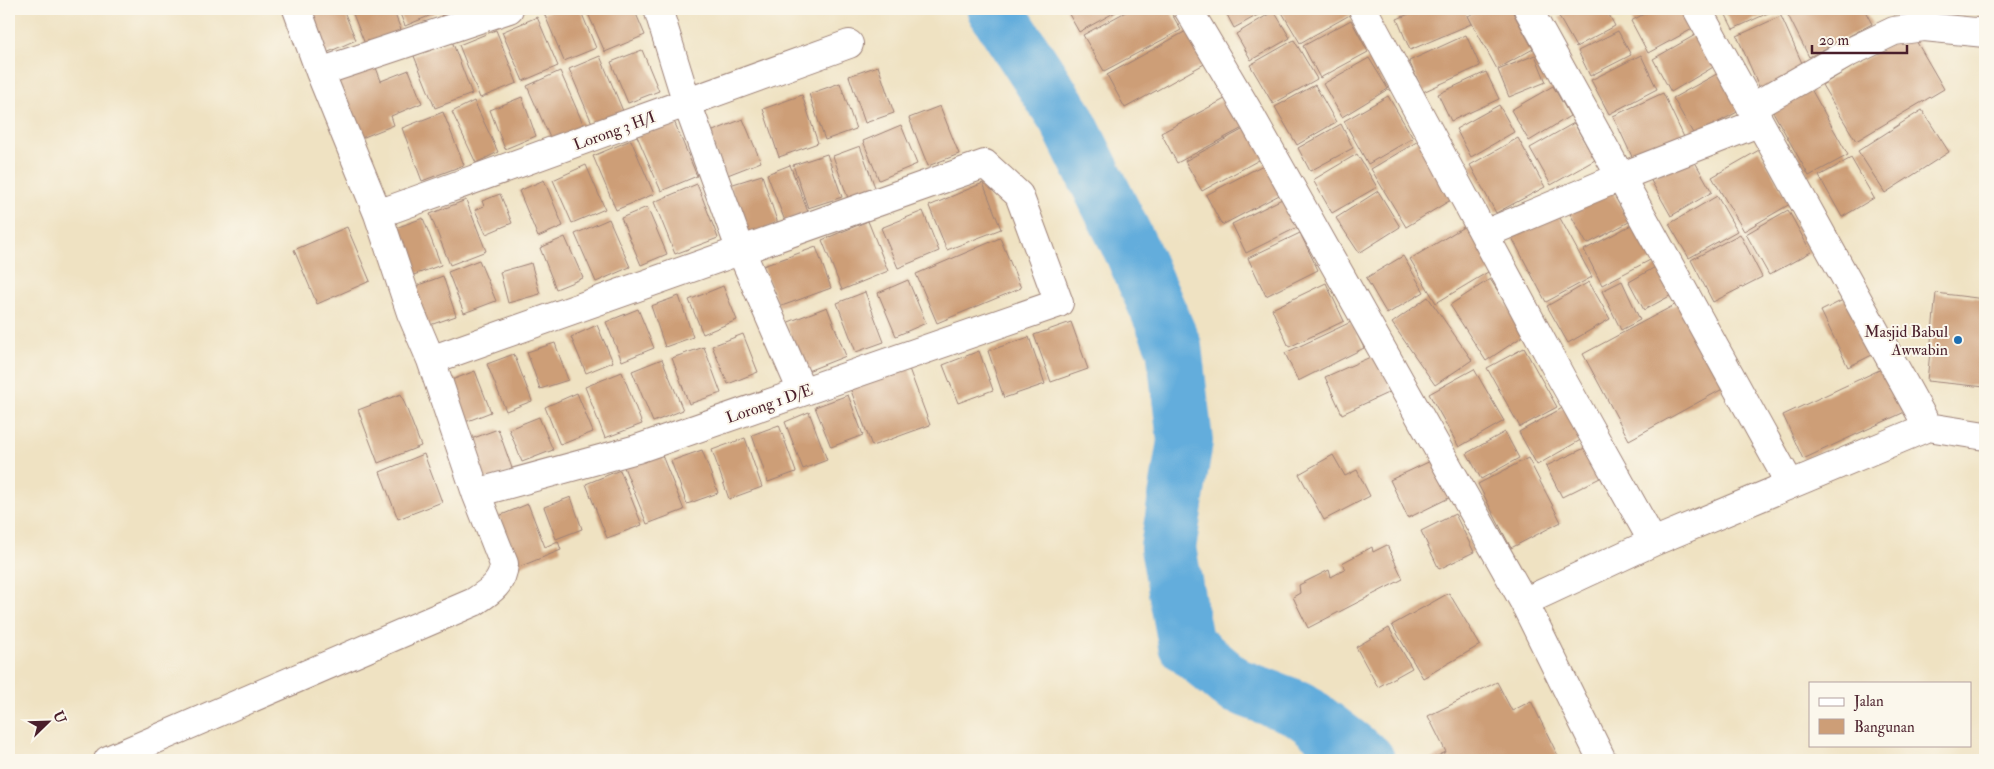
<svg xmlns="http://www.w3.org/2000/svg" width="1994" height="769" viewBox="0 0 1994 769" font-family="'IM FELL Double Pica',serif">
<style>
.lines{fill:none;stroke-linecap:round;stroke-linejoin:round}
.river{stroke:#64addc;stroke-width:56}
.building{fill:#cd9e77}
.minor-casing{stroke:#9c8076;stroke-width:30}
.minor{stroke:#fff;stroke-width:28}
.poi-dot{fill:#1f6fb2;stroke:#fbf7ec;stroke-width:2}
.labels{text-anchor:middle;stroke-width:4;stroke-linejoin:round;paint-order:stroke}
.street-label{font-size:16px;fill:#4a1f2b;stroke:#fbf7ec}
.poi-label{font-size:16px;fill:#4a1f2b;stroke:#fbf7ec;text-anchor:end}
</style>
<rect width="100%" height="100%" fill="#fbf7ec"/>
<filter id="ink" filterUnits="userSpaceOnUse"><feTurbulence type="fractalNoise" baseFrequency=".02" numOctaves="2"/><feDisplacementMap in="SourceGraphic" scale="10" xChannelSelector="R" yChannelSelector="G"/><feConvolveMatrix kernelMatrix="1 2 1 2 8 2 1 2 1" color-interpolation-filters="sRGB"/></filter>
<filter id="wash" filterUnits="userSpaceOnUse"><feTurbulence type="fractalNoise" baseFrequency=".0096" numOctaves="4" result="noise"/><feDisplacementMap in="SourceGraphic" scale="20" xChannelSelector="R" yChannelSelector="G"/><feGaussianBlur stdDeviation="1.12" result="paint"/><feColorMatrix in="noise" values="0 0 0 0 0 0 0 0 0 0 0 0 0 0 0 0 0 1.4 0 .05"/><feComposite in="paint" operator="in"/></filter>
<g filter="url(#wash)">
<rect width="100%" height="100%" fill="#efe2c2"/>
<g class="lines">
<path class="river" d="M995,9l71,109 67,135 41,94 11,94 -17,107 18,97 48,40 66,24 67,51"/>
</g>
<g id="blocks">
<path class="building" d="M320,9h23l13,31 -32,14 -17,-40z
M351,9h42l8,21 -36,14z
M398,9h36l2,4 -31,13z
M439,9h21l-18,7z
M555,9h25l16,39 -32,13 -20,-48z
M586,9h48l11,26 -40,17z
M1066,9h55l-42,23z
M1131,9h38l12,21 -77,41 -21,-36z
M1224,9h45l-35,19z
M1280,9h74l1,3 -55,31z
M1421,9h43l7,15 -61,26 -13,-31z
M1481,9h30l22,40 -36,20 -29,-53z
M1574,9h32l9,17 -39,21 -17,-30z
M1653,9h33l10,18 -48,26 -17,-32z
M1723,9h54l-44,20z
M1790,9h74l8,15 -63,33 -23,-46z
M1892,9h19l-17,6z
M1274,11l16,27 -39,22 -15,-26z
M1781,16l25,56 -45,19 -24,-55z
M537,17l21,49 -35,15 -21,-49z
M1351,20l17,32 -48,26 -17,-32z
M496,30l21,53 -37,15 -21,-53z
M1188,30l18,33 -81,45 -18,-33z
M1618,31l13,24 -41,21 -12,-25z
M1911,32l33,57 -88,52 -34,-56z
M1697,34l18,32 -44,26 -18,-33z
M1466,35l14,31 -57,26 -14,-31z
M1294,40l23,39 -44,25 -23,-39z
M452,41l20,53 -37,14 -21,-52z
M642,50l17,41 -31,12 -17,-41z
M1535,55l11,27 -37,15 -11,-27z
M1641,55l16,34 -48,25 -18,-34z
M600,56l23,55 -31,12 -23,-54z
M1369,58l19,31 -46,28 -19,-33z
M375,65l6,16 28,-11 13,33 -31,13 3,9 -35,14 -24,-58z
M878,66l16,47 -29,10 -16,-47z
M1724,70l21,38 -51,27 -21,-37z
M560,71l24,55 -33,14 -24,-54z
M1486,72l13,27 -48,22 -13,-27z
M840,83l16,46 -31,11 -16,-46z
M1315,85l21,37 -39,23 -22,-38z
M1553,86l17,30 -41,25 -18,-31z
M1811,89l37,66 -39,21 -37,-66z
M1236,93l16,30 -75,40 -16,-30z
M1663,93l21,44 -50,24 -21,-45z
M802,95l16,48 -39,14 -16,-48z
M1388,96l25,42 -45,26 -24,-43z
M522,97l14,39 -31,13 -15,-39z
M474,101l24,51 -22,11 -24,-51z
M1499,105l15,27 -43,25 -15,-28z
M940,106l19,48 -31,12 -19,-48z
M1922,110l27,42 -64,41 -27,-42z
M443,112l21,53 -42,16 -20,-53z
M743,119l18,43 -36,14 -17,-43z
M674,121l23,55 -36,15 -24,-55z
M1574,123l21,37 -44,25 -21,-37z
M1253,124l17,30 -68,37 -17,-30z
M1341,124l12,24 -43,23 -12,-23z
M901,125l16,39 -38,16 -16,-39z
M1518,138l27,49 -49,26 -26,-48z
M631,140l23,54 -38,16 -23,-54z
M1420,140l34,58 -48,29 -35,-58z
M860,146l16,44 -27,11 -16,-45z
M1759,150l31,54 -46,27 -32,-54z
M827,154l15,43 -34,11 -15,-43z
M1357,154l20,33 -45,26 -19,-33z
M1691,155l21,37 -41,24 -21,-37z
M1851,158l23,40 -32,19 -23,-41z
M1269,162l16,30 -63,33 -16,-30z
M586,165l19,44 -33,14 -19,-43z
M790,165l18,47 -23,9 -18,-47z
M762,175l16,49 -31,11 -17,-50z
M544,180l19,46 -25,11 -19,-46z
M983,183l18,46 -54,21 -18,-44z
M697,184l21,54 -43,16 -21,-52z
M1611,189l18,33 -42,22 -18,-32z
M1378,191l22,36 -41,26 -23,-35z
M500,194l12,29 -26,11 -11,-24 9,-4 -2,-5z
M1717,196l20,35 -48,27 -20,-34z
M1284,198l14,29 -52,26 -14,-29z
M466,200l20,51 -36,14 -20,-51z
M647,207l20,47 -26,11 -20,-47z
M1554,207l38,70 -46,25 -37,-70z
M1788,210l23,42 -42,23 -23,-41z
M923,211l16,40 -41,17 -17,-40z
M423,218l18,47 -30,11 -18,-47z
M609,219l21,48 -34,15 -21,-48z
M868,221l20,50 -46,19 -20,-50z
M1637,222l19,35 -54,28 -18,-35z
M1467,225l26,44 -57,34 -26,-44z
M347,227l23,54 -53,23 -23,-54z
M1300,233l18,37 -52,26 -18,-38z
M1740,234l22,43 -49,25 -22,-42z
M565,237l18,41 -27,11 -16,-41z
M1000,238l21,50 -84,35 -21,-49z
M816,247l15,41 -52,19 -16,-41z
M1403,256l21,36 -37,22 -21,-36z
M479,260l17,41 -32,12 -16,-41z
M1664,262l15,29 -35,19 -15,-28z
M531,263l9,31 -32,9 -8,-31z
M443,276l13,40 -29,10 -14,-39z
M1490,279l36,55 -40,27 -36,-56z
M908,280l18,43 -30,13 -18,-43z
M1622,281l18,39 -19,10 -19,-39z
M1589,282l21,37 -42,24 -21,-37z
M1326,283l18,38 -55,26 -17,-38z
M723,286l14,34 -34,14 -14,-34z
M865,292l19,50 -28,10 -19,-49z
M1936,293l49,6v88l-58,-6z
M679,296l14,41 -28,10 -14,-41z
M1428,297l44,63 -37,25 -43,-62z
M1847,298l27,56 -26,13 -27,-56z
M1682,301l46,85 -99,54 -46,-86z
M827,307l19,49 -41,16 -19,-49z
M638,309l16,39 -32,13 -16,-39z
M1071,322l17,47 -37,13 -17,-47z
M1351,322l13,26 -66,33 -13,-28z
M597,325l16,37 -27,11 -15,-36z
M743,334l15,38 -30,12 -16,-38z
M1029,337l16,47 -41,14 -16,-47z
M555,343l13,37 -28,9 -13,-37z
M704,347l17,46 -32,11 -17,-46z
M1524,348l33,59 -37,20 -33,-59z
M979,351l14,39 -35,13 -15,-38z
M514,354l18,47 -26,10 -19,-47z
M1375,355l17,36 -50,23 -17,-37z
M662,359l21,51 -30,12 -21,-51z
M908,366l22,59 -58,21 -22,-58z
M1888,366l21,44 -106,49 -20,-44z
M1474,369l30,52 -45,26 -30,-53z
M475,371l16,41 -31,12 -16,-41z
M622,372l20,52 -37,14 -20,-51z
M577,393l16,39 -33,13 -15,-38z
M401,394l20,52 -43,17 -20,-53z
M848,395l15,40 -32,12 -16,-40z
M1566,406l18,32 -47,27 -18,-33z
M809,412l18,48 -24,9 -18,-47z
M539,417l14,33 -31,12 -13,-33z
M779,425l17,47 -28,10 -16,-47z
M498,429l15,42 -27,9 -15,-41z
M1505,432l14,26 -38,21 -14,-26z
M745,438l17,49 -33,12 -17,-49z
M1587,447l15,30 -40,20 -16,-31z
M702,450l16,43 -31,11 -16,-43z
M661,453l23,57 -37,14 -23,-57z
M424,454l18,48 -44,17 -18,-47z
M1333,455l12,21 12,-6 13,26 -46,24 -25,-46z
M1437,458l18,37 -47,23 -18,-38z
M1528,458l33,64 -50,26 -33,-64z
M620,470l22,55 -35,13 -21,-54z
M571,497l11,32 -26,10 -12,-32z
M528,504l17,43 13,-6 3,9 -42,17 -20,-51z
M1455,514l19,38 -35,17 -18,-38z
M1387,545l16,34 -95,49 -15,-31 7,-4 -1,-8 30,-15 2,7 15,-8 -4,-6 30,-16 1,5z
M1449,593l31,52 -57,33 -31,-53z
M1389,628l23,40 -34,19 -22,-40z
M1497,682l15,29 19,-10 29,59h-131l17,-8 -18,-36z"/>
</g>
</g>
<g filter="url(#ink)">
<use href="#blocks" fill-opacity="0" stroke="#9c8076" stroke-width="1"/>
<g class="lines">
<g class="minor-casing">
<path id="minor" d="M658,9l29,94 54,148 61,140
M1188,9l59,100 277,493 78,158
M1363,9l199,370 91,163
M1528,9l262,475
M320,72l189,-63
M1751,108l95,-54 48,-23 30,-4 61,6
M378,214l471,-170
M1485,234l135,-57 138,-54
M431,360l554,-196 34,31 40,108 -422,146 -161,44
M1928,427l57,9
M1524,602l129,-60 275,-115c-76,-140 -155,-278 -231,-418
M108,760l366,-158c15,-10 29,-18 30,-38l-28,-71 -45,-133 -20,-47 -33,-99 -58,-142 -23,-63"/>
</g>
<use href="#minor" class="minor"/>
</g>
</g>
<circle class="poi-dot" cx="1958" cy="340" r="5"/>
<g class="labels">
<g class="street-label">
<text transform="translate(614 130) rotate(-20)" y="6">Lorong 3 H/I</text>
<text transform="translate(769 403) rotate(-19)" y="6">Lorong 1 D/E</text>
</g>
<g class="poi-label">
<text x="1948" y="337">Masjid Babul<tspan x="1948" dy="18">Awwabin</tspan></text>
</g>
</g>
<rect width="1994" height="769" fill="none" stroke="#fbf7ec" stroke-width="30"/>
<rect x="1809" y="682" width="162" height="65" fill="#fbf7ec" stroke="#b4a19f"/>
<rect x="1819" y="698" width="25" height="8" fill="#ffffff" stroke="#b4a19f"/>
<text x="1854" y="706" font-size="15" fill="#4a1f2b">Jalan</text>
<rect x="1819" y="719" width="25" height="15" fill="#cd9e77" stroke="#b4a19f"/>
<text x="1854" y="732" font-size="15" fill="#4a1f2b">Bangunan</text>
<g transform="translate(48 722) rotate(67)" stroke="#fbf7ec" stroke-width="4" paint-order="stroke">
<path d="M0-4L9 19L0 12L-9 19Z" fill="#4a1f2b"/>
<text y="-8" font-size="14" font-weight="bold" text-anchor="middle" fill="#4a1f2b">U</text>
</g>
<path d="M1812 45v8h95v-8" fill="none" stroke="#4a1f2b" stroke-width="2.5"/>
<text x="1819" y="45" font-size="15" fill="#4a1f2b" stroke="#fbf7ec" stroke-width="4" paint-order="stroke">20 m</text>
</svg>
